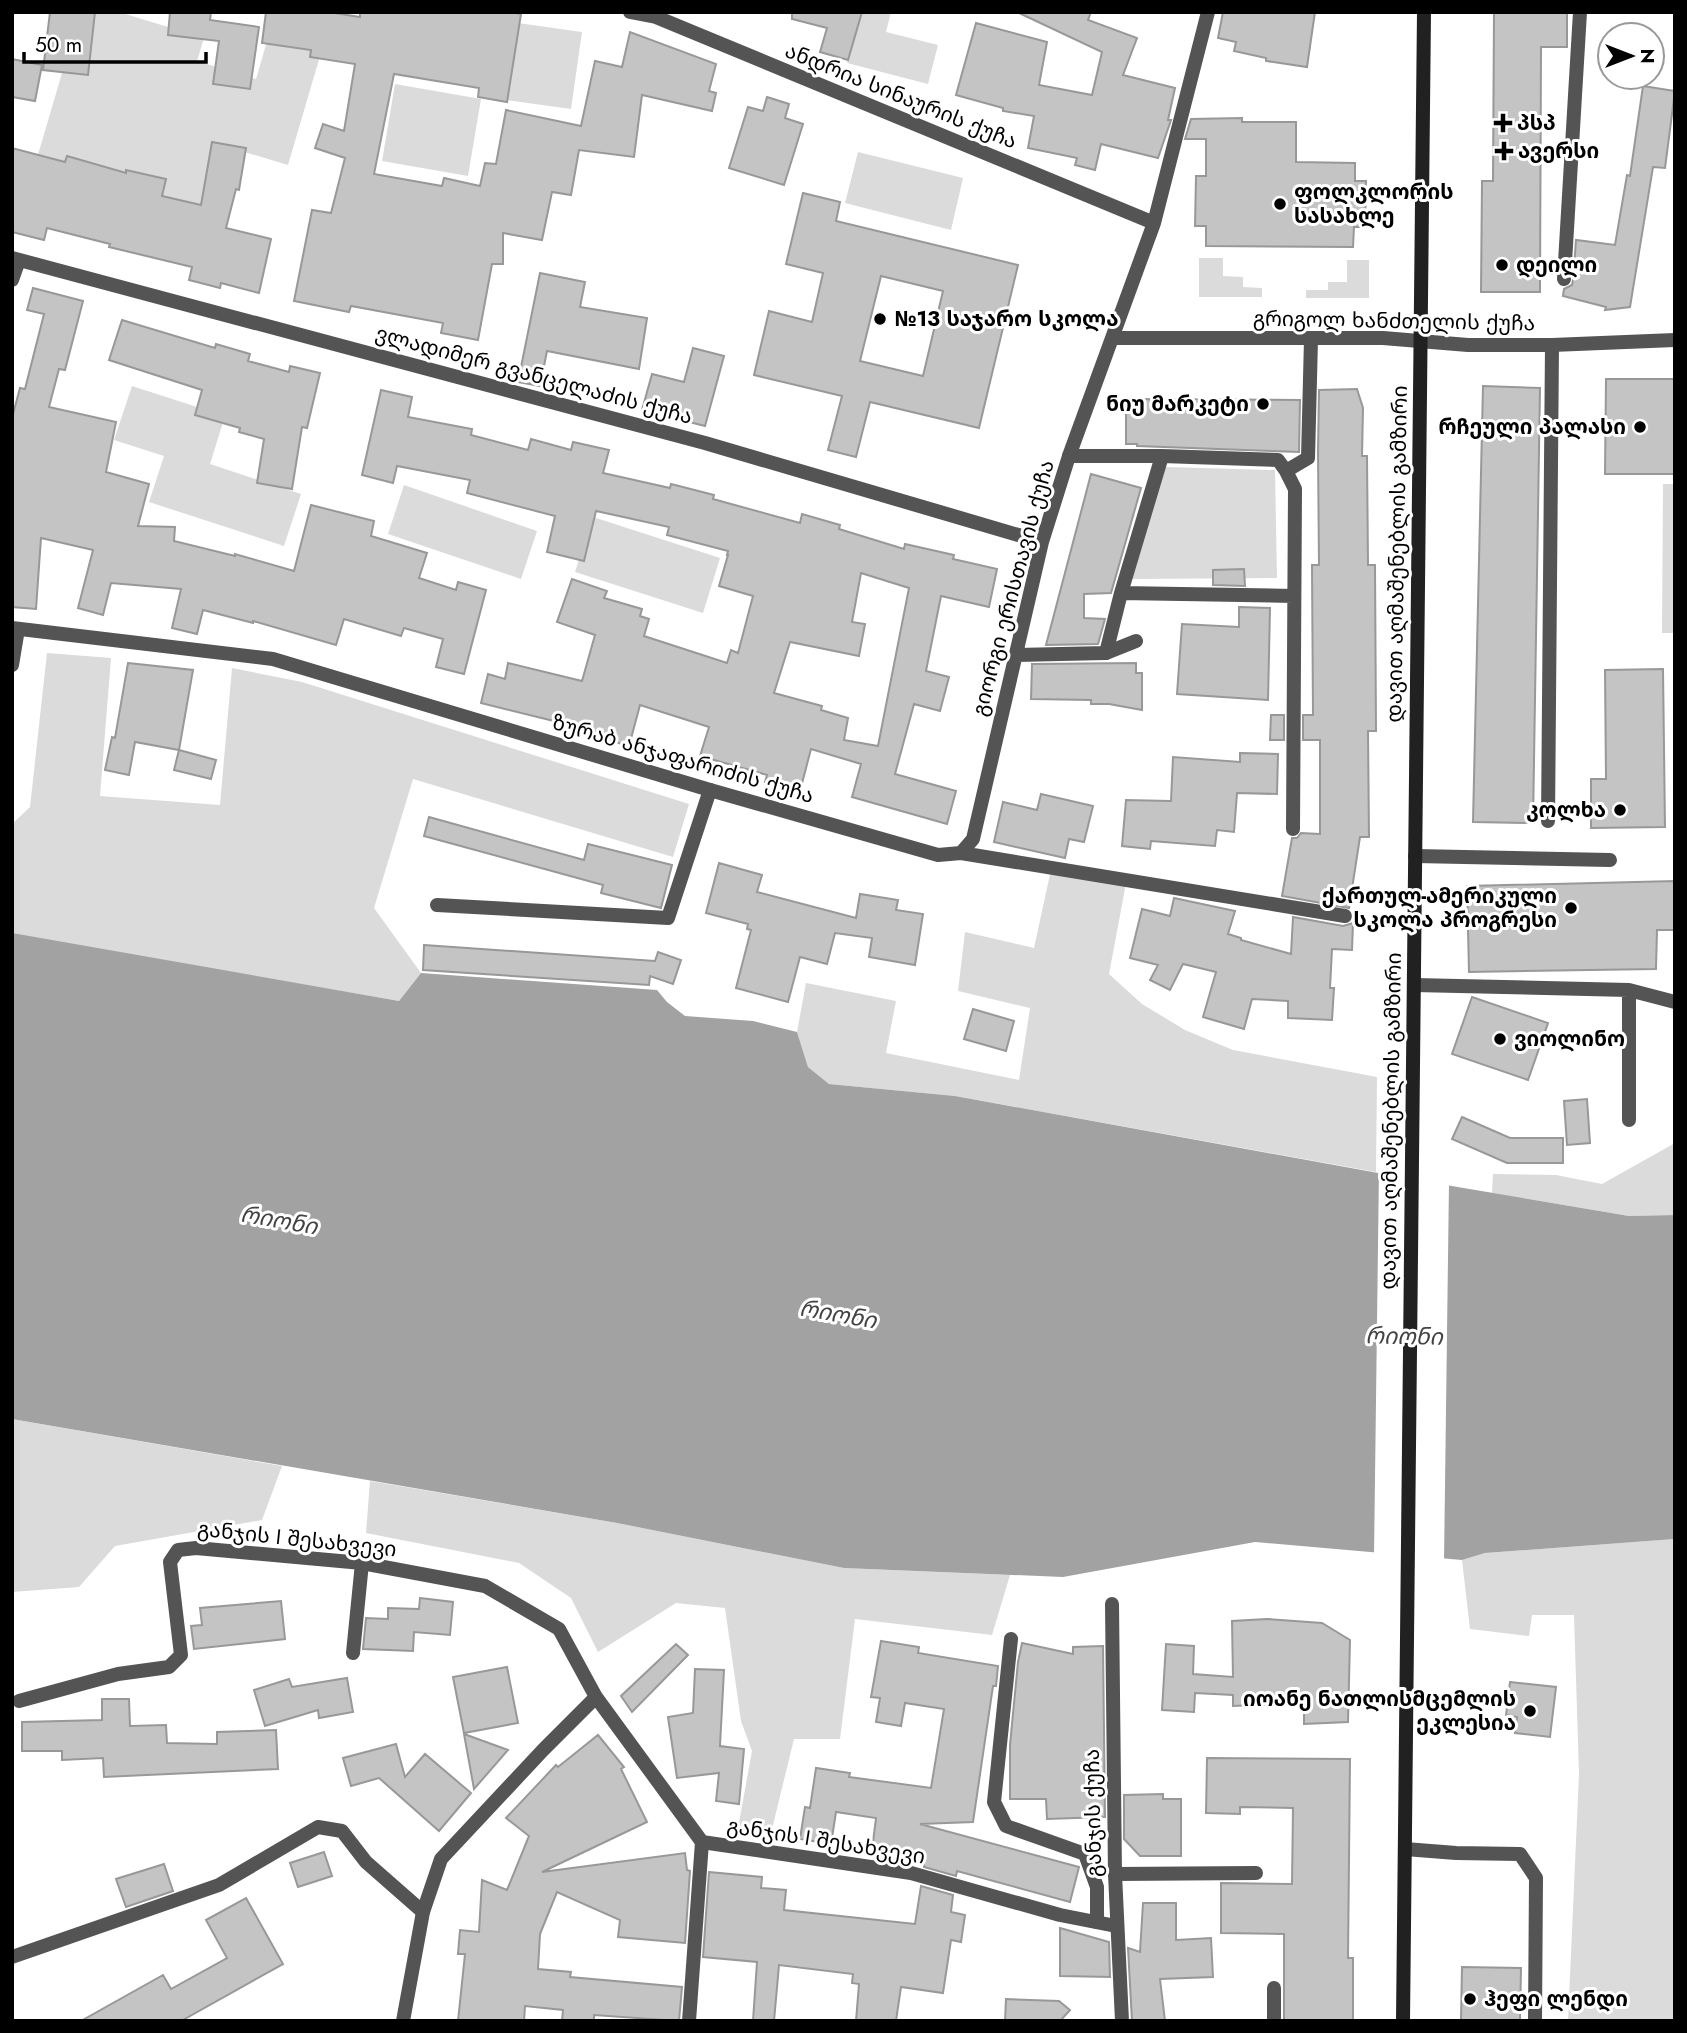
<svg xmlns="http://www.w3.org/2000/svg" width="1687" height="2033" viewBox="0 0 1687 2033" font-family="Jost,'Noto Sans Georgian',sans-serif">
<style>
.green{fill:#dbdbdb}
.water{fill:#a2a2a2}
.pier{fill:#fff}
.building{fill:#c4c4c4;stroke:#989898;stroke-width:2;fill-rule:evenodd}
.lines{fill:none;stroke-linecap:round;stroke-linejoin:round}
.lane{stroke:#545454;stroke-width:14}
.street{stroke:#545454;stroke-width:14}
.secondary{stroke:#212121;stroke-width:14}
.poi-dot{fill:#000;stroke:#fff;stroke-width:2.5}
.labels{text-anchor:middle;stroke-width:6;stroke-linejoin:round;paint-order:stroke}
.street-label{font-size:21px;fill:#000;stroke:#fff}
.poi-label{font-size:21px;font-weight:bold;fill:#000;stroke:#fff;text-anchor:start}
.water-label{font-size:23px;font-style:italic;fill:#434343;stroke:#fff}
</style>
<rect width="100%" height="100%" fill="#fff"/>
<path class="green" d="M80,12h39l85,26 -7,23 59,18 12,-41 57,1 -37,126 -67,-20 -19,63 -165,-50z
M860,12h31l-5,20 52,13 -10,39 -81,-21z
M518,23l64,9 -11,77 -64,-9z
M395,84l86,15 -13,77 -86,-15z
M858,152l105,26 -12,52 -106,-27z
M1199,258h24v18l20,1v10l19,1v9h-63z
M1347,260h22v38h-63v-8h22v-8h19z
M132,386l93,30 -15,48 91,30 -17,52 -135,-44 15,-46 -50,-16z
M1165,467l110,3 2,108 -145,1z
M1663,484h12v149h-13z
M404,485l133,46 -16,48 -133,-45z
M593,517l127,41 -17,55 -128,-41z
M47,653l64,5 -11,138 120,9 12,-137 70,14 387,122 -16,53 -260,-78 -39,129 47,65 -22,28 -387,-67v-110l18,-17z
M1052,865l75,13 -18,96 33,30 43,26 48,20 144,27 -1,95 -421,-76 -126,-12 -21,-17 -11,-35 9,-49 90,18 -10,52 133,27 11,-72 -72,-17 7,-59 69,16z
M1675,1143v72l-46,1 -137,-23 1,-19 63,1 46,9z
M12,1419l270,47 -20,54 -147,26 -36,41 -67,5z
M370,1481l247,42 227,45 166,7 -18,60 -137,-16 -15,120h-46l-22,90 -34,-1 14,-77 -11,-30 -16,-113 -49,-5 -78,49 -27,-54 -52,-35 -153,-30z
M1675,1539v482h-107l11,-247 -5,-159h-42l-3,21 -59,-7 -8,-69 23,-7z"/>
<path class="water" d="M12,933l387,68 22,-28 236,17 10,12 18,14 68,5 44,11 11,35 21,17 126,12 467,85 207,35 46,-1v324l-190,14 -23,7 -207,-18 -192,35 -219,-9 -227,-45 -605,-104z"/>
<path class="pier" d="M1379,1169l70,13 -5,380 -70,-6z"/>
<path class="building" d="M50,12h45l-7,63 -45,-5z
M170,12h41l-1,8 49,7 -9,62 -37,-5 6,-43 -51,-6z
M266,12h62l32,5v-5h151l10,2 -14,88 -29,-5 1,-9 -85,-14 -20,100 68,12 2,-8 36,8 5,-23 11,1 10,-54 75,16 14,-65 27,6 8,-35 86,32 -7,27 7,2 -4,18 -70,-16 -8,62 -55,-7 -8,45 -19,-3 -10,48 -39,-7v31h-11l-14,76 -37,-7 2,-10 -92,-17 -2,6 -55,-11 18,-91 19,3 14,-55 -30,-10 8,-24 21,7 11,-67 -45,-7 1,-7 -49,-7z
M792,12h70l-14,48 -28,-8 7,-24 -35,-9z
M1017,12h74l-3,8 49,18 -14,37 52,13 -7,32h3l-13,38 -57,-14 -6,26 -20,-5 2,-7 -49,-10 6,-32 -31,-5v-3l-47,-13 20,-72 71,19 -8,43 53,10 10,-43z
M1223,12h92l-8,55 -41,-6v-3l-32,-7 2,-9 -18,-4z
M1494,12h73v35h-26l-1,245h-59l1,-111h11z
M12,59l30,6 -7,36 -23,-4z
M1643,86l32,5 -10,77 -12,-1 -23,140 -25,3 1,-3 -43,-11 1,-7 8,-4 1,-5 3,-40 39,5 12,-70 3,1z
M767,97l22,7 -4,14 18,6 -19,61 -55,-17 19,-61 15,4z
M1242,118v4h54v40l59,1v18h11l-1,46h-11l-1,20 -147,-1v-20h-11l1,-50h10v-37h-21l6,-20z
M212,142l34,6 -7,42 -3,-1 -10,39 45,11 -12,54 -38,-10 -1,5 -31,-8 3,-13 -83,-20 1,-3 -63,-16 -3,12 -32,-8v-84l53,14 2,-6 59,17v-3l40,9 -4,17 39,9z
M803,193l37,9 -4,19 182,44 -39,163 -109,-26 -14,55 -28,-7 14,-54 -88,-21 15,-64 43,11 11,-49 -37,-9zM881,276l62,15 -20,85 -63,-15z
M540,273l45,9 -5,25 67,11 -8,51 -92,-18 -7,35 -22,-4z
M33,288l50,13 -18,69 -6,-1 -10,38 67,15 -10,50 43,12 -11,42 37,1 -1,14 61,15v-2l59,17 17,-66 63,16 -3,15 56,17 -8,25 37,12 2,-8 28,8 -22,84 -28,-7 7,-28 -39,-11 -3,8 -57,-17 -8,26 -83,-24v2l-50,-13 -6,24 -25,-6 9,-39 -70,-6 -8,32 -25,-7 15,-58 -52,-12 -5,71 -24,-2v-189l8,-30 5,1 19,-75 -17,-4z
M122,320l93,28 1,-4 34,10 -2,7 41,11 1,-6 30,7 -13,55 -5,-1 -10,62 -35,-6 7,-44 -25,-7 1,-4 -45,-13 7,-25 -93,-30z
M693,348l31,8 -19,70 -63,-16 10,-36 32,8z
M1606,379h69v95h-70z
M1483,386l57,2 -7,435 -60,-1z
M1357,389l6,19 -1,48h5l1,109h7l1,166h-8l1,106h-9l-11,71 -67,-12 10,-58h5l4,-5 19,1v-94h-17v-25h10l-1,-150h7l-1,-113 1,-62z
M381,390l31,7 -4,20 64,12 -1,6 57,15 3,-11 40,11 2,-8 36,8 -6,23 67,15 1,-4 43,11 -1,4 87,24 2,-9 38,11 -1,4 65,20 1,-5 49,11 -1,4 44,10 -8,38 -48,-11 -15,75 23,6 -9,34 -26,-7 -19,70 61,17 -9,33 -95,-27 9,-33 -50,-15 -11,42 -35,-9 2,-7 -67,-19 9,-29 -69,-22 -11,41 -60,-17 1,-4 -89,-22 7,-29 17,5 3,-16 74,18 13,-46 -38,-13 15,-43 35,12 -3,7 38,11 -2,7 9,3 -5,17 83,27 4,-13 7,3 15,-57 -34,-10 9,-31h-1l1,-4 -61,-16 2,-8 -73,-16 -12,50 -37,-9 8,-36 -88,-23 3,-13 -73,-14 -4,17 -31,-8zM861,573l48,15 -31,158 -34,-6 4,-22 -27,-8 1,-4 -48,-13 16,-51 69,14 6,-32 -13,-2z
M1126,399l174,1 -1,52 -162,-6v-2h-11z
M1091,474l50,14 -30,105 -27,1v24l21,1 -7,25 -52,1z
M1244,569l1,17 -32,-1v-15z
M1239,607l31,1 -2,92 -91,-6 5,-70 57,3z
M128,663l65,7 -14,80 -44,-8 -6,33 -24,-5 7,-33 3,1z
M1136,663v10h6v37l-33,-6h-18v-4l-60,-1 1,-35z
M1663,669l2,158 -74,1v-49h15l-1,-109z
M1271,715h13v25h-14z
M179,750l37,10 -5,19 -37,-9z
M1240,753l38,1 -1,40 -40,-1 -3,39 -17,-2 -2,16 -64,-5 -1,8 -28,-3 4,-46 45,1 2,-44 67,5z
M1041,794l52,12 -9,36 -15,-3 -4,19 -71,-16 9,-40 34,8z
M429,817l155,43 4,-16 84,21 -11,43 -60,-15 2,-8 -179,-49z
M719,863l43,12 -5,17 99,26 4,-24 38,6 -2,10 27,4 -8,51 -46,-8 3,-19 -37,-5 -8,31 -27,-7 -12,45 -52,-14 15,-58 -4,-1 1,-5 -42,-11z
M1675,881v49h-18l-1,39 -187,3 -2,-86z
M1174,898l61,13 -7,23 13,4v2l50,14 2,-37 50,9 10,-3 -1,27 -20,-1 -2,39h4l-2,32 -44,-2v-17l-36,-2 -8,30 -41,-12 13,-45 -33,-8 -13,26 -20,-10 8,-15 -28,-7 12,-49 28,7z
M424,945l231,16 3,-9 23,8 -8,24 -23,-8 -1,9 -226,-15z
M1472,997l76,26 -20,57 -76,-26z
M973,1009l41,12 -8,30 -42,-12z
M1587,1099l3,44 -23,2 -3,-44z
M1462,1117l48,21h53v25h-56l-55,-24z
M420,1598l33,4 -3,33 -36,-3 -1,19 -50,-2 3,-31 22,1v-11l31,1z
M281,1601l4,38 -91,10 -3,-23 11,-1 -2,-17z
M1267,1619l55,4 28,17 -2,82 -44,2v-21l-71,3v-11l-38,-2 -1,19 -32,-2 4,-66 28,2 -1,28 40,3 -1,-56z
M881,1641l38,6 -1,6 80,13 -2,20h-3l-20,136 -53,2 159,43 -9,35 -113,-31 -1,5 -32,-9v-5l-3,-1 1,-4 -50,-7 4,-32 -40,-6 -5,32 -31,-5 5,-32 5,1 6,-40 34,5 -1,4 82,11 13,-79 -39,-6 -4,23 -25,-4 4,-24 -9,-1z
M1022,1643l51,11v-7l30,-1 2,171 -58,2 -1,-20h-36v-54l8,-83z
M676,1644l12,11 -56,57 -11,-16z
M507,1667l11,56 -54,10 -11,-56z
M695,1669l29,1 -4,76 24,3 -5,55 -23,-3 3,-28 -42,5 -9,-61 25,-4z
M347,1678l6,34 -34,6 -1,-8 -53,16 -11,-36 35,-11 3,8z
M1510,1682l46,5 -6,50 -35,-4 2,-16 -11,-2z
M102,1699h27l1,27 36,-1 1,18 50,1v-12l59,-2 2,39 -174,8 -1,-19 -41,2v-9h-40v-29l80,-2z
M464,1734l44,16 -34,39z
M598,1735l26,32 -3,2 26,53 -105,50 143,-19 2,17 3,1 -5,72 -67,-6 2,-17 -63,-28 -17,42 -2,35 33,3 -1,5 112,10 -3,34 -85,-6v6h-32l1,-11 -38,-4 -1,15h-66l7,-67h-7l2,-24 19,2 3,-52 25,10 22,-54 -23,-18 50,-53 2,2z
M396,1744l9,33 20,-23 46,39 -32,38 -60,-53 -28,8 -8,-28z
M1207,1758l143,1 -2,199h5v63h-69v-87l-63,-1v-50l71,1 1,-76 -53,-1v7l-34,-1z
M1163,1794v5h18v57h-41l-16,-17v-44z
M324,1852l8,24 -34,11 -8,-24z
M164,1864l9,27 -47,16 -10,-28z
M709,1872l53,5 -1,11 25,2 -2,20 131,14 6,-38 32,9 -2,17 14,3 -4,27 -10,-2 -8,53 -42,-6 -5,34h-40l3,-37 -7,-1 1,-9 -74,-9 -5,56h-21l4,-59 -54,-5z
M246,1898l37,66 -102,57h-100l82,-46 8,14 56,-31 -21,-38z
M1143,1903h33v37l35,-2 2,39 -53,2 5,42h-33l-4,-73 12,4z
M1060,1928l49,14 1,35 -50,-1z
M1462,1967l59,1 -1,53h-59z
M1006,1999l53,2 11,9 -10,11h-55z"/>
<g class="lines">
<path class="lane" d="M1564,279l16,-267
M1069,456h93l116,4 8,11 9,18 -2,340
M1286,471l22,-13 3,-119
M1121,593l41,-137
M1106,653l15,-60 173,3
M12,665l6,-36
M1548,821l4,-476
M1415,856l195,4
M437,905l231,13 42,-128
M1414,985l215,5 46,12
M1629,990v130
M1011,1639l-17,163 12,24 79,28 12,33v35
M353,1653l9,-90
M1405,1849l51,4 64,1 16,24 -1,143
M1115,1874l141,-1
M12,1957l207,-72 99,-58 24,4 24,31 57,50
M1274,1988v33
M689,2021l13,-179"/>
<path class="street" d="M630,12l26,5 498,206
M12,258l693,185 337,99
M12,280l7,-20
M1113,338h270l85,7h84l123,-5
M12,628l261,31 437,131 228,65 23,-2 384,63
M1015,655l91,-2 30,-12
M961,853l12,-14 69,-297 27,-86 85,-233 54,-211
M1112,1604l3,270 7,147
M19,1701l99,-27 51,-7 12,-12 -11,-93 8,-12 18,-2 166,15 123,23 74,43 37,68 106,145 209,31 149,42 56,11
M403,2021l20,-109 18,-53 102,-109 53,-53"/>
<path class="secondary" d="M1403,2021l21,-2009"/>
</g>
<g class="poi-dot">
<path d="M1499.5 112.5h7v7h7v7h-7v7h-7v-7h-7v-7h7z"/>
<path d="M1500.5 140.5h7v7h7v7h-7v7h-7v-7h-7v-7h7z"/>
<circle cx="1280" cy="204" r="7"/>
<circle cx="1502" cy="265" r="7"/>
<circle cx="880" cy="319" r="7"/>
<circle cx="1263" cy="404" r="7"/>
<circle cx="1640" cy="427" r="7"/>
<circle cx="1620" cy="810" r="7"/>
<circle cx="1571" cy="908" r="7"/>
<circle cx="1500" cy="1039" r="7"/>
<circle cx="1530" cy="1711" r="7"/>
<circle cx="1470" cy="1999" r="7"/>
</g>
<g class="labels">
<g class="street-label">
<text transform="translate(901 96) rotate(22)" y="7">ანდრია სინაურის ქუჩა</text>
<text transform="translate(1394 321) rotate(1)" y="7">გრიგოლ ხანძთელის ქუჩა</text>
<text transform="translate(534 375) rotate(15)" y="7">ვლადიმერ გვანცელაძის ქუჩა</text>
<text transform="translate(1397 554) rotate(-89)" y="7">დავით აღმაშენებლის გამზირი</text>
<text transform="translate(1013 588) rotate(-75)" y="7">გიორგი ერისთავის ქუჩა</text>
<text transform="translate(683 759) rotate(16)" y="7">ზურაბ ანჯაფარიძის ქუჩა</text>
<text transform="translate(1391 1121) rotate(-89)" y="7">დავით აღმაშენებლის გამზირი</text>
<text transform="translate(297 1539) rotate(6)" y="7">განჯის I შესახვევი</text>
<text transform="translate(1093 1813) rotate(-91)" y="7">განჯის ქუჩა</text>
<text transform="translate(826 1841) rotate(9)" y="7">განჯის I შესახვევი</text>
</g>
<g class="poi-label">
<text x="1517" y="130">პსპ</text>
<text x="1518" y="158">ავერსი</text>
<text x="1294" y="199">ფოლკლორის<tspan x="1294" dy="24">სასახლე</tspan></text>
<text x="1516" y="272">დეილი</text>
<text x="894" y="326">№13 საჯარო სკოლა</text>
<text x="1249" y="411" text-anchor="end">ნიუ მარკეტი</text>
<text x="1626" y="434" text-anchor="end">რჩეული პალასი</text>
<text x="1606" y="817" text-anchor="end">კოლხა</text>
<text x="1557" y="903" text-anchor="end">ქართულ-ამერიკული<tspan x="1557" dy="24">სკოლა პროგრესი</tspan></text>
<text x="1514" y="1046">ვიოლინო</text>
<text x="1516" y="1706" text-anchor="end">იოანე ნათლისმცემლის<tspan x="1516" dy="24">ეკლესია</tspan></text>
<text x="1484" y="2006">ჰეფი ლენდი</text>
</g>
<g class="water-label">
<text transform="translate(279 1220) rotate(10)" y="8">რიონი</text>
<text transform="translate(838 1314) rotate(10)" y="8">რიონი</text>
<text transform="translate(1404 1336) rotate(1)" y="8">რიონი</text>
</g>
</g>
<rect width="1687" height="2033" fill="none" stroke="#000000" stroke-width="28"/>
<g transform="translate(1631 56) rotate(90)"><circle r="33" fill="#ffffff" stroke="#999999" stroke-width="2"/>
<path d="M0-5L12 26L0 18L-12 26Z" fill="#000000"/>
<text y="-10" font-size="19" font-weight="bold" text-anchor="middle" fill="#000000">N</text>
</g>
<path d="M24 52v10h182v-10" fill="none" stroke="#000000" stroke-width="3.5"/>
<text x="35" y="52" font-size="21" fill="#000000" stroke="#ffffff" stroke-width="5" paint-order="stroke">50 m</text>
</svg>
